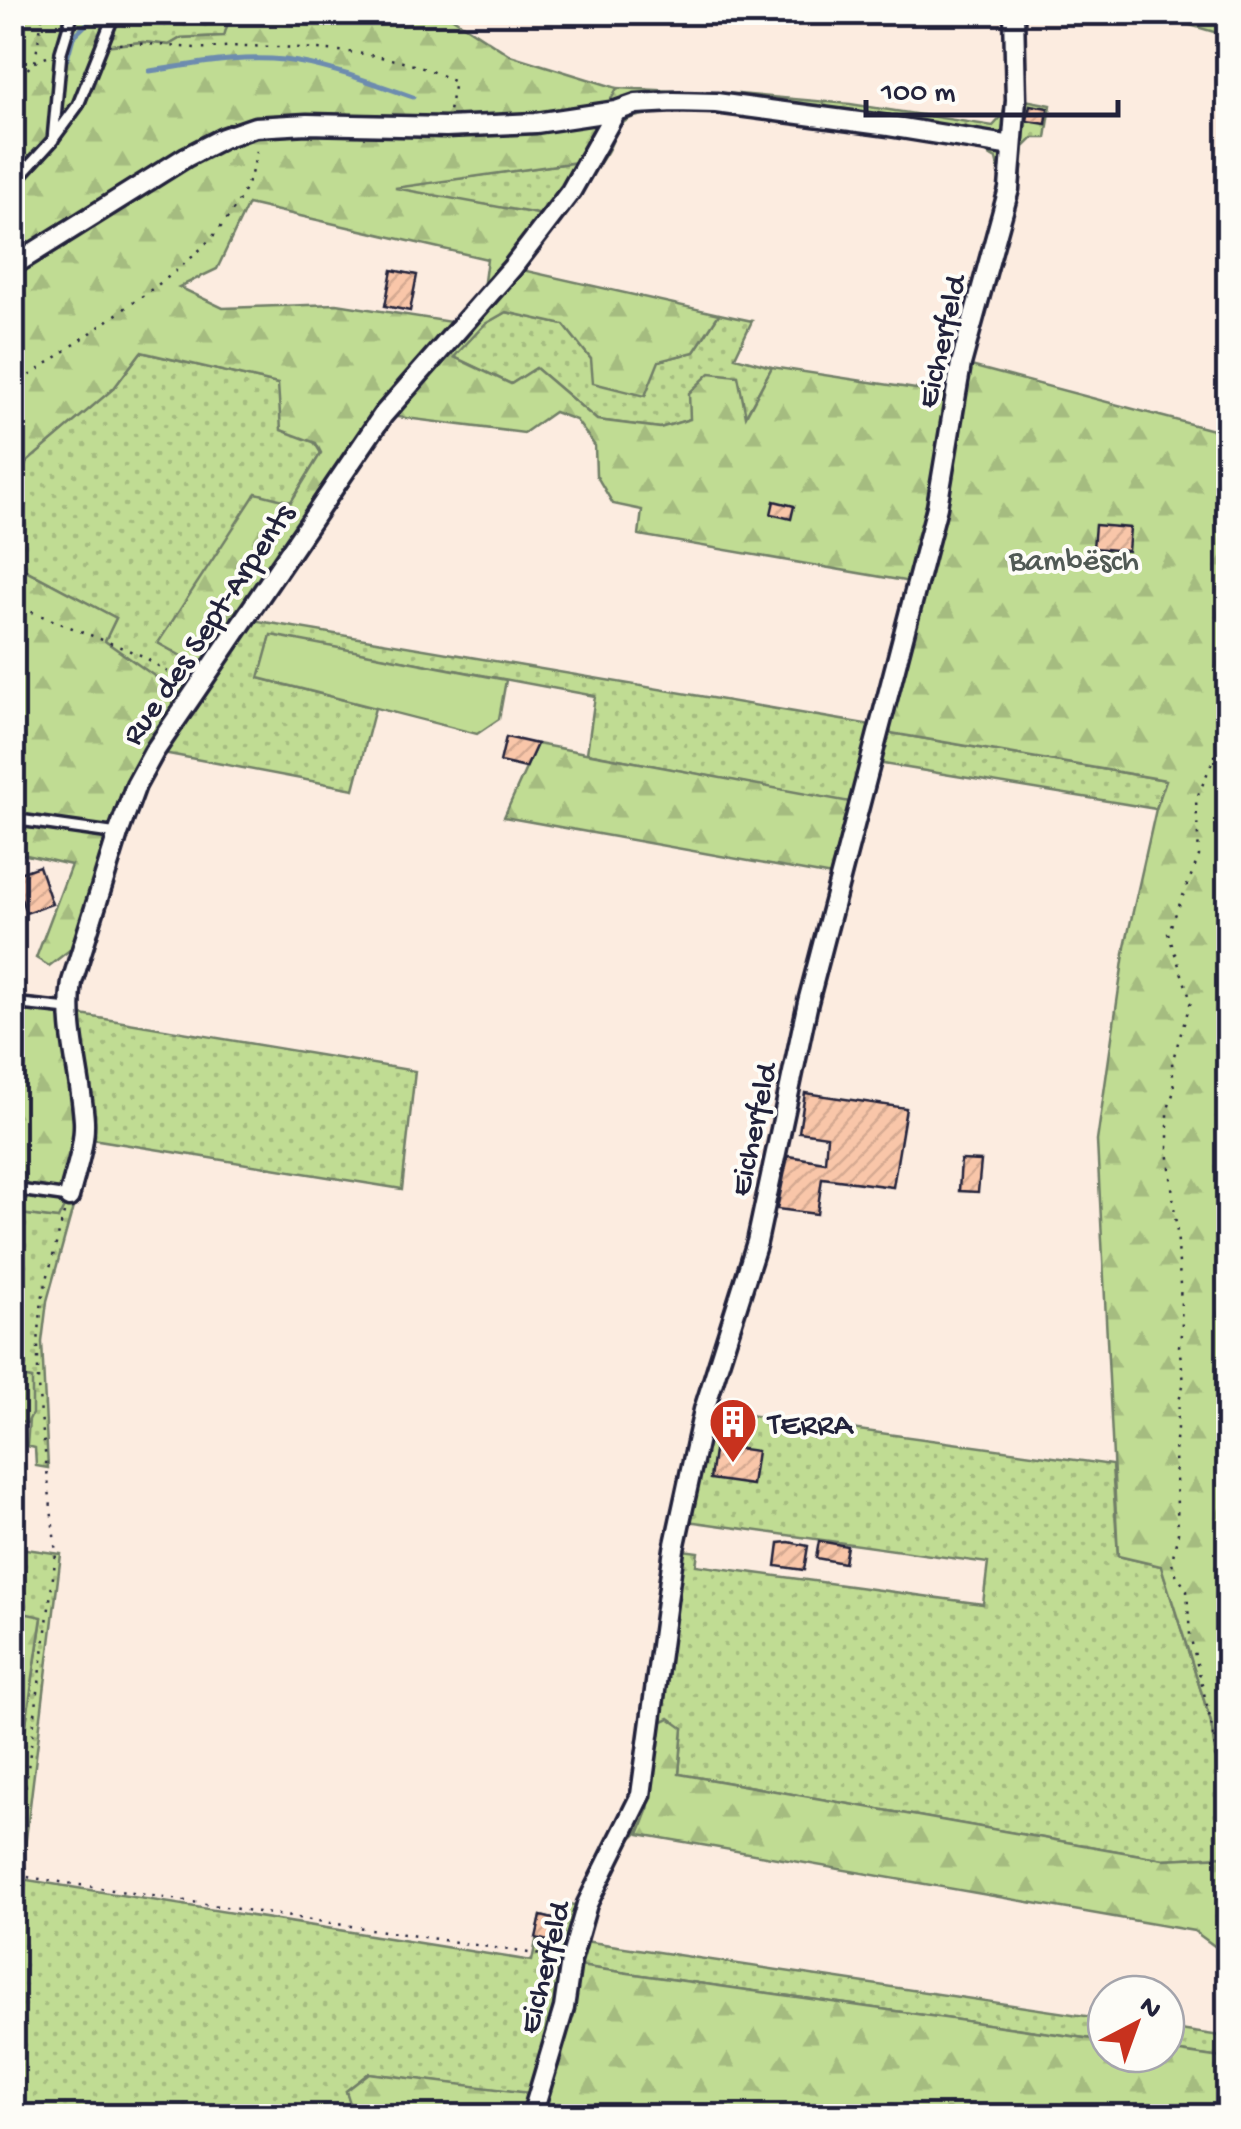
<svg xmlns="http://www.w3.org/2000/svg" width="1241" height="2129" viewBox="0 0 1241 2129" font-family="'Gochi Hand',sans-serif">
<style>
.grass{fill:url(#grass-dots);stroke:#717f67;stroke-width:2.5;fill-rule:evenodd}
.forest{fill:url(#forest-firs);stroke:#717f67;stroke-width:2.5;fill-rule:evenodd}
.pitch{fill:#c0dc93;stroke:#717f67;stroke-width:2.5}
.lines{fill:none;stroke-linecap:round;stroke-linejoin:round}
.stream{stroke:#6d8caf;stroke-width:5}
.building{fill:url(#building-hatch);stroke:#22223b;stroke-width:2.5}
.lane-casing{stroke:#22223b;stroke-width:16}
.street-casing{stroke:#22223b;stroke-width:25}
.path{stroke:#22223b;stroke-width:2.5;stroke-dasharray:2.5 8;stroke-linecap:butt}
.lane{stroke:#fdfcf7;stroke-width:9}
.street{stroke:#fdfcf7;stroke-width:18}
.labels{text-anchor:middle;stroke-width:8;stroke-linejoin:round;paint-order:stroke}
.street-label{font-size:32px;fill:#22223b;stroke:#fdfcf7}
.park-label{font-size:32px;fill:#515a55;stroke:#fdfcf7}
.poi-label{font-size:32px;fill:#22223b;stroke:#fdfcf7;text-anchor:start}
</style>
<defs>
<pattern id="grass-dots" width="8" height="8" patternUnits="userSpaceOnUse" patternTransform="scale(2.5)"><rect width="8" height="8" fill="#c0dc93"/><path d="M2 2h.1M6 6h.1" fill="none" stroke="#a5bc80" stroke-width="1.8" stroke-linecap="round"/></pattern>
<pattern id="forest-firs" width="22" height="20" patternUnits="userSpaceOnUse" patternTransform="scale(2.5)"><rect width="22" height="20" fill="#c0dc93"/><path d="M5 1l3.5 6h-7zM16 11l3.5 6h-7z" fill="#a5bc80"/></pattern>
<pattern id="building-hatch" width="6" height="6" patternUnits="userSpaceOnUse" patternTransform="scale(2.5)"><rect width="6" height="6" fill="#f9c6a9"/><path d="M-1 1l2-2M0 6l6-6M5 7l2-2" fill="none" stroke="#d5aa92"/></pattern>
</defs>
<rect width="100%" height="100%" fill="#fcece0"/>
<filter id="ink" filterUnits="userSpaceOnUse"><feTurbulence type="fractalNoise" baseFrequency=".01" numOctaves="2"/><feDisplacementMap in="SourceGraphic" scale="20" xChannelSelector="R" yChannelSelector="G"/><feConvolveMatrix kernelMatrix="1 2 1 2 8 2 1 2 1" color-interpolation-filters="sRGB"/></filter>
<g filter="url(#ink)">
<path class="grass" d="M115,13h116l-6,23 -44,2 -12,7 -26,-3 -41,4z
M617,88l121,6 112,10 143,22 10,-11 4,-25 18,10 26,5 -5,33h-13l-9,9 -3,33 -59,216 -11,-2 10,-70 42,-135 -7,-30c-6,-3 -13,-9 -20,-11 -48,-16 -313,-51 -349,-28 -12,7 -13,21 -20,32 -26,41 -55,80 -84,119l-11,-3 -121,-80 186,-26z
M506,312l58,13 27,34 68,2 35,-9 25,-38 33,7 -17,36 37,10 -27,50 -54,2 -31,9 -63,-8 -61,-52 -25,16 -58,-27 32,-33z
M141,352l137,32 43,69 -30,49 -133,141 36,20 59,-43 618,105 36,-144 16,3 -38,148 281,48 -10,29 -279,-46 -165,647 400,55 6,91 43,10 50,156 9,66 8,26v42l-65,3 -484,-85 4,-46 -25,-5c-3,29 -3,98 -26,115l-38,69 -10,34 522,78v22l-542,-77 -31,130 -164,-21 -23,18 8,25h-341v-306l29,-192 -29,-7 -1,-64 49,7 -40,325 511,82 9,-45 23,6v-18l14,1 39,-75 16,-38 63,-384 55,-176 52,-240 47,-189 -263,-50 8,-57 -324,-60 -11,42 115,30 -21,81 -191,-36 -21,35 -63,195 -4,31 340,57 -13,118 -310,-50 -45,162 -5,41 6,126 -12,-2 -1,-18 -8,-2 5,-67 -19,-3v-163l45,6 10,-209 12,-68 25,-302 11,-22 -103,-55v-81l14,-20 87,-74zM680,1520l308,43 -5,41 -287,-39 2,-13 -23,-3z
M1166,2028l62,9v22l-62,-9z"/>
<path class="forest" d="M13,12l102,1 -12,33 40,-4 26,3 12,-7 43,-2 7,-23h214l65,42 107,33 -40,74 -182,26 148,27 -30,53 206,46 -25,38 -35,9 -14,35 -52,-13 -2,-24 -27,-34 -58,-13 -21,12 -31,33 57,27 25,-16 61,52 63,8 30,-9 -1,-26 21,-20 28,3 8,40 26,-49 190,29 9,-30 257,68v1380l-8,-26 -9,-66 -50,-156 -43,-10 -21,-415 28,-194 31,-138 10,-29 -281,-48 37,-148 -283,-49 3,-25 -29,-6 -17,-29 -1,-29 -19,-26 -22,-8 -30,21 -142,-18 -171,242 -17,6 -36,-20 98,-150 35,9 30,-49 -5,-10 -35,-13 -3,-46 -137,-32 -27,36 -87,74 -14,20zM248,204l239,55 -6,45 -18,20 -126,-20 -114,4 -44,-21 38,-18z
M1160,13h68v23l-69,-20z
M12,563l104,55 -11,23 79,56 -35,51 -69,194 -31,24 -13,-8 35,-93 -58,-13z
M537,744l313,58 -18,74 -328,-59z
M12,1003l56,6 16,111 -15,77 -11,22 -45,-6z
M13,1376l19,3v35l-5,9 -14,-2z
M13,1611l29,6 -29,193 -1,-199z
M669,1718l14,10 -4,46 484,85 65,-3v100l-34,-25 -555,-97 9,-23 10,-88z
M579,1966l527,75v13h60v-4l62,9v57h-874l-8,-25 23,-18 177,22z"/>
<path class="pitch" d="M271,635l235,45 -7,39 -22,15 -218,-56z"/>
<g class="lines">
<path class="stream" d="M67,59l6,-22 26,-25
M150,71c43,-6 89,-16 134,-11 43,5 88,23 129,37"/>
</g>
<path class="building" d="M1030,105l18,3 -2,16 -19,-3z
M392,270l25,5 -7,36 -25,-5z
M774,501l20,5 -3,13 -20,-5z
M1095,525l35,3 -2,23 -35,-3z
M506,737l31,7 -11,24 -26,-6z
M39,866l13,38 -26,9 -13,-38z
M805,1093l101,15 -13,79 -71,-9 -5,36 -40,-5 11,-53 37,6 2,-26 -28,-4z
M961,1160l20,1 -3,31 -19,-1z
M715,1445l42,6 -5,34 -42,-6z
M819,1541l28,5 -3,17 -28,-5z
M789,1542l19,4 -4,24 -28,-4 3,-23z
M541,1916l24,6 -5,22 -24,-6z"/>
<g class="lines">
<g class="lane-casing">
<path id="lane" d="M53,139l25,-34 37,-93
M12,185l41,-45 8,-88 12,-40
M12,819l106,15
M12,1003l56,6
M12,1189l57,8"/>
</g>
<g class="street-casing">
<path id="street" d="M12,266l174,-109 37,-19 32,-11 52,-3 139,3 90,-4 80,-12 20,-7 38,-2 42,1 173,23 123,20
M69,1197c6,-25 16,-51 15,-76 -3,-48 -19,-92 -12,-139l46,-148 18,-49 18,-33 229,-337 129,-147 59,-77 45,-80
M532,2116l32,-108 7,-48 16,-56 54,-109 33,-246 30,-139 53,-168 51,-240 129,-495 24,-143 48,-175 7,-89 -2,-88"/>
</g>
<path class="path" d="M119,44c26,-2 51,3 77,4 16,1 31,-2 47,-2 69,2 150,3 212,36l-6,29
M35,62l12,-5
M12,83l23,-21 8,-50
M12,387c35,-23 69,-47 102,-71 63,-44 134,-91 144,-173
M12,604l131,52 23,15 20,6
M1228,725l-32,75 3,56 -31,77 23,68 -19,61 2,29 -6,18v40l10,94 4,85 -3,18 5,36 -5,19 -4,53 3,79 -6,28 1,8 14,22 3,44 21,87 9,66 8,26
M64,1213l-22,86 -4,44v44l18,167 -42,321 541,82"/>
<use href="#lane" class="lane"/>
<use href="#street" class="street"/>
</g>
</g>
<defs>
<g id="building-pin" transform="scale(2.5)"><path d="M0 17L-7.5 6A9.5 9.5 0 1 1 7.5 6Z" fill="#c8321e" stroke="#fdfcf7"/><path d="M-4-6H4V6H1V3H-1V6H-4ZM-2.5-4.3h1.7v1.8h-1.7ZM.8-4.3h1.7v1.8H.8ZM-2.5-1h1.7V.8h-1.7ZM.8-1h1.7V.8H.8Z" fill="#fff"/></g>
</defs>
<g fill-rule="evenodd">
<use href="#building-pin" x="733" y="1422"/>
</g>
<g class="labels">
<g class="street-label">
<text transform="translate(939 341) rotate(-77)" y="11">Eicherfeld</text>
<text transform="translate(206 623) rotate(-56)" y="11">Rue des Sept-Arpents</text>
<text transform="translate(751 1129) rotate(-78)" y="11">Eicherfeld</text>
<text transform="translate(542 1967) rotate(-76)" y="11">Eicherfeld</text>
</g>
<g class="park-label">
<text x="1074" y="569">Bambësch</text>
</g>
<g class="poi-label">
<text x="768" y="1433">TERRA</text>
</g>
</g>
<rect width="1241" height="2129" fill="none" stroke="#fdfcf7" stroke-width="50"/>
<rect x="25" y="25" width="1191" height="2079" fill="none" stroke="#22223b" stroke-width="4" filter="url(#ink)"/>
<g transform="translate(1136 2024) rotate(41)"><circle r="48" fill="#fdfcf7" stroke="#a5a5ac" stroke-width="2.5"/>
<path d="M0-8L18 38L0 25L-18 38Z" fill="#c8321e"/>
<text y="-15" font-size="28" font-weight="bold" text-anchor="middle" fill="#22223b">N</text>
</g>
<path d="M866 100v15h252v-15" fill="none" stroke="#22223b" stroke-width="5"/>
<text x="881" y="100" font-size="30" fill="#22223b" stroke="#fdfcf7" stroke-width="8" paint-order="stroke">100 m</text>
</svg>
